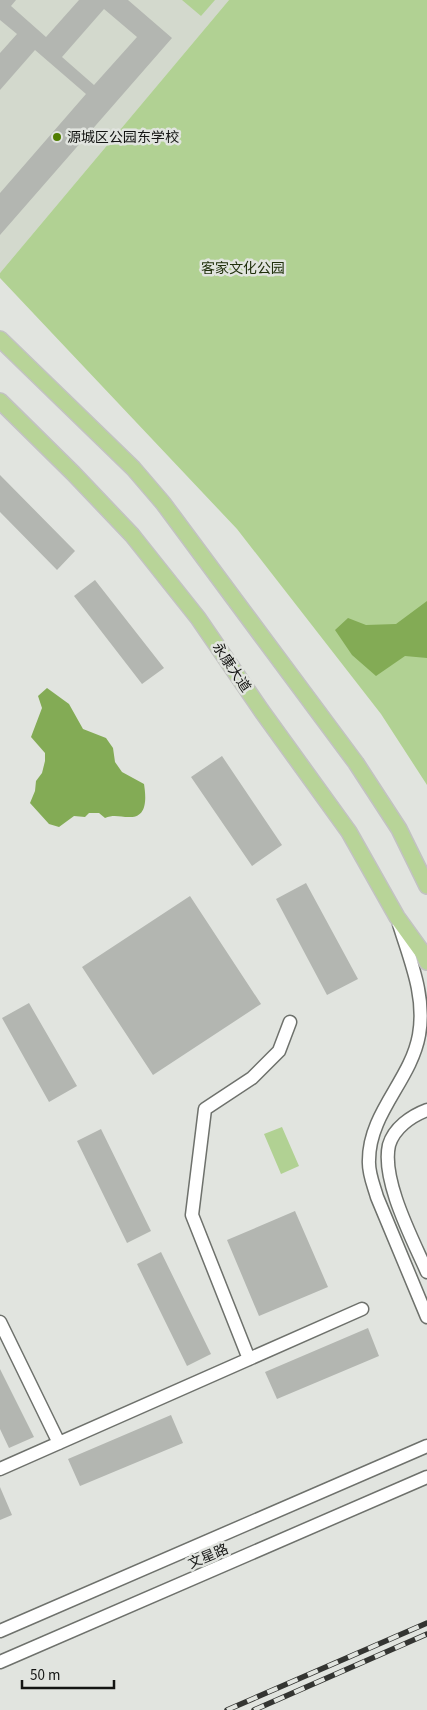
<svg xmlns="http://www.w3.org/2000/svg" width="427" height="1710" viewBox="0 0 427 1710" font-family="'Source Sans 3','Noto Sans SC',sans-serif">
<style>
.built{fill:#d3d9cd}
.green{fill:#b1d193}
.water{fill:#83ab55}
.building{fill:#b3b6b1;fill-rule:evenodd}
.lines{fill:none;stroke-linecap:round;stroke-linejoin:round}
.minor-casing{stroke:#6e716c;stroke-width:15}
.major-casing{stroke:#c2c2c2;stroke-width:18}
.minor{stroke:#fff;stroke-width:12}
.major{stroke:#b8d498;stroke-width:15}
.rail-casing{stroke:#343532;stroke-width:5.5}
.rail{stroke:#e1e4df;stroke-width:4;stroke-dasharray:11;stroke-linecap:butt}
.poi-dot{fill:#507d00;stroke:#e1e4df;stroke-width:2}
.labels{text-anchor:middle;stroke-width:5;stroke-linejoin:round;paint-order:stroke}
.poi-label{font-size:14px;fill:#141513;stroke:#e1e4df;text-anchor:start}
.park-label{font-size:14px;fill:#20300c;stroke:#e1e4df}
.street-label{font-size:14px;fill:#141513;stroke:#e1e4df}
</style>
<rect width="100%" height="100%" fill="#e1e4df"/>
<path class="built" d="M0,0h229l-229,273z"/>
<path class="green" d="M182,0h33l-14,16z
M229,0h198v785l-46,-71 -144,-185 -237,-251v-5z
M282,1127l17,39 -18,8 -17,-40z"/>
<path class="water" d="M427,601v57l-22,-2 -29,20 -24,-21 -17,-25 13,-12 18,7 30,-1z
M47,688l22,16 14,25 23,9 7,10 2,14 7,10 22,12c2,13 4,34 -15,33 -9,0 -15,-3 -24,1l-6,-5h-10l-4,4 -11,-1 -15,11 -10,-3 -19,-21 5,-12 1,-10 6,-8 3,-12v-8l-14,-16 11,-29 -4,-12z"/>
<path class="building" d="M0,0h16l-5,6 35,31 33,-37h49l44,38 -172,197v-42l86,-99 -51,-44 -35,40v-37l17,-19 -17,-14zM104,9l33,28 -43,48 -32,-28z
M0,475l75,76 -18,19 -57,-58z
M95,580l69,88 -22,16 -68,-88z
M222,756l60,89 -30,21 -61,-89z
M306,883l52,96 -31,16 -51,-96z
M190,896l71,108 -108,71 -71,-108z
M29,1003l48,83 -28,16 -47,-84z
M101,1129l50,102 -24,12 -50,-102z
M295,1211l33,76 -69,29 -32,-76z
M161,1252l50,102 -24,12 -50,-102z
M368,1328l11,28 -102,43 -12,-27z
M0,1369l34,68 -25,11 -9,-19z
M171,1415l12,28 -103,43 -12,-27z
M0,1487l12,28 -12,5z"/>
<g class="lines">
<g class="minor-casing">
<path id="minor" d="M399,924c11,36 27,72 20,111 -8,45 -50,78 -50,125 -1,13 5,26 8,37l50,120
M427,1110c-16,6 -33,18 -38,35 -8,35 24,95 38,127
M0,1322l59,121
M249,1359l-57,-144 13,-106 47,-31 27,-27 11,-29
M0,1469l362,-160
M0,1631l427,-185
M0,1662l427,-185"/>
</g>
<g class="major-casing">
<path id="major" d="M0,339l133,129 30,35 193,260 43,66 28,57
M0,401l73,72 59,62 66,83 63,92 88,122 48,85 26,36 4,9"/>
</g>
<use href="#minor" class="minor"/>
<use href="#major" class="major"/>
<g class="rail-casing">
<path id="rail" d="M227,1710l200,-87
M254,1710l173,-76"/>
</g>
<use href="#rail" class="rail"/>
</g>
<circle class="poi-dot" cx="57" cy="137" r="5"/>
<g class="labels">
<g class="poi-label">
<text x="67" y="142">源城区公园东学校</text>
</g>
<g class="park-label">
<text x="243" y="273">客家文化公园</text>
</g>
<g class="street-label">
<text transform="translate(232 667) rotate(56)" y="5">永康大道</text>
<text transform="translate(208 1556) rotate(-23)" y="5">文星路</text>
</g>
</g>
<path d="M22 1680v8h92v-8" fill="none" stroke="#141513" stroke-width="2.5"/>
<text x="30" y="1680" font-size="15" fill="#141513" stroke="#e1e4df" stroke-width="4" paint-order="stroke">50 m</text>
</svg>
